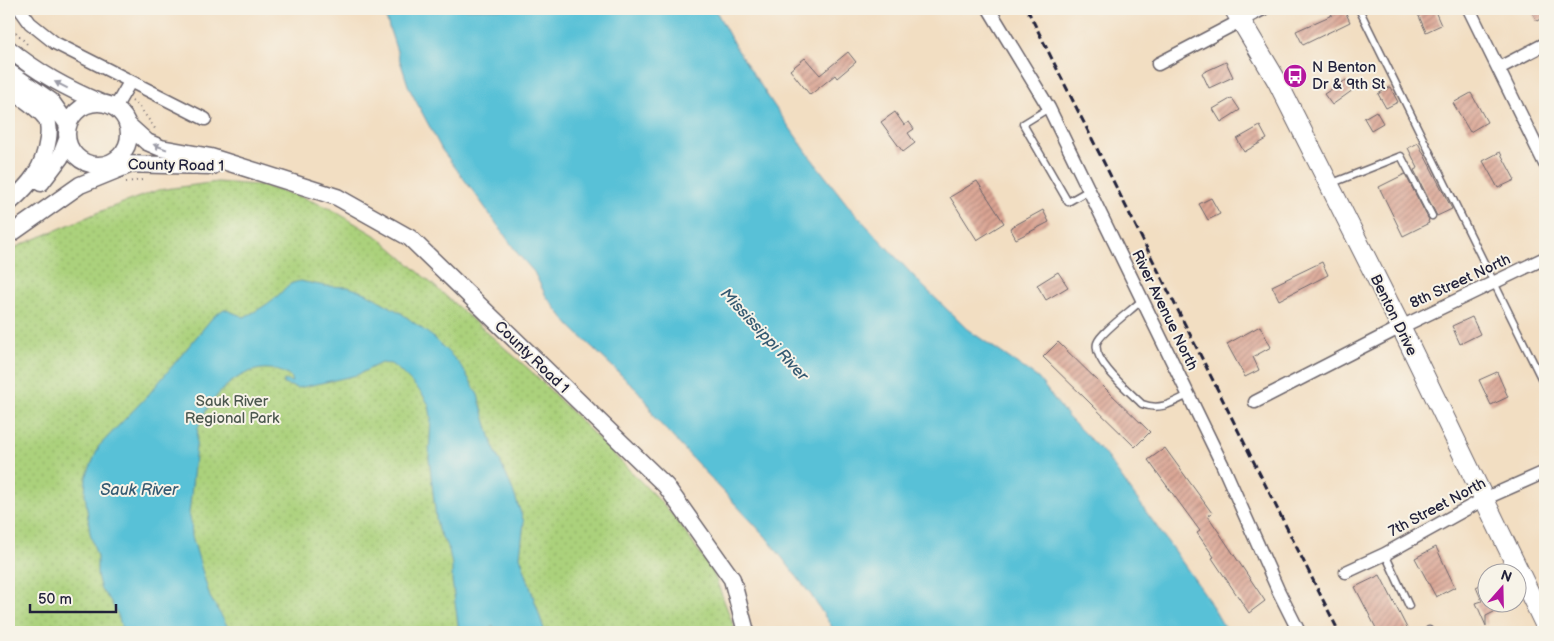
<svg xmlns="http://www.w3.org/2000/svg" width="1554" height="641" viewBox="0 0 1554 641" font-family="'Balsamiq Sans',sans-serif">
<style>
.park{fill:url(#park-dots);stroke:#667a5b}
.water{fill:#59c1d7;stroke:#3e7289}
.building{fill:url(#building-hatch)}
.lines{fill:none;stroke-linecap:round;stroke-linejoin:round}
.service-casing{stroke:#6b646a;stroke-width:9}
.minor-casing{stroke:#6b646a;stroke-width:15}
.tertiary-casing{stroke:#6b646a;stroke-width:19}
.secondary-casing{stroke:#6b646a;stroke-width:21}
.path{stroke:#6b646a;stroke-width:2;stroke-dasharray:1 4;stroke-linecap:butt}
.service{stroke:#fff;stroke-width:6}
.minor{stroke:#fff;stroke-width:12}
.tertiary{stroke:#fff;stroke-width:16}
.secondary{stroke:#fff;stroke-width:19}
.rail{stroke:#22223b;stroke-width:3;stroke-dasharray:8 4;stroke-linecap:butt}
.oneway{fill:#9c9ca7}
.labels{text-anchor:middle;stroke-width:4;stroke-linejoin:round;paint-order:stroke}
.poi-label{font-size:15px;fill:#22223b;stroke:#f7f3e8;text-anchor:start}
.street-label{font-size:15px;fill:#22223b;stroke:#f7f3e8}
.park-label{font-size:15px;fill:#4b574e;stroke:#f7f3e8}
.water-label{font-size:16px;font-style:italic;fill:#355a72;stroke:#f7f3e8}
</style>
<defs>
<pattern id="park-dots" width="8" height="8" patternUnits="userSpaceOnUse" patternTransform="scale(1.25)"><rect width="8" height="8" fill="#abd17b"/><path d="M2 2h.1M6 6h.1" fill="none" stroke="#93b36b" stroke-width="1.8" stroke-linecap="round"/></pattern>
<pattern id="building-hatch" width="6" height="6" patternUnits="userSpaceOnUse" patternTransform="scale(1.25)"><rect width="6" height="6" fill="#daa493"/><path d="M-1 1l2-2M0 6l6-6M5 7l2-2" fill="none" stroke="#b08579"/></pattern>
</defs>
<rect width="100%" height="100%" fill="#f7f3e8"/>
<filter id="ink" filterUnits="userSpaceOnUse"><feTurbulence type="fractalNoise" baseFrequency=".02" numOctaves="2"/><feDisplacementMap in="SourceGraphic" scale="10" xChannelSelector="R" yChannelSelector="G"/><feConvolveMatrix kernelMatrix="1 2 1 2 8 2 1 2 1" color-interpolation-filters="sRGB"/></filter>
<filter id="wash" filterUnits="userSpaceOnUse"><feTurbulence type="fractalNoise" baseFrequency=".0096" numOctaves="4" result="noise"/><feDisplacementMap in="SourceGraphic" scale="20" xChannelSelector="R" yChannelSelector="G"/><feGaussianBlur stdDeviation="1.12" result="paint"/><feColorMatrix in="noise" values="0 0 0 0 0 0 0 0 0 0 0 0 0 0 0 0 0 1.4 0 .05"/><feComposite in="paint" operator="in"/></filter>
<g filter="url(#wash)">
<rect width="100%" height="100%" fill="#f2dec2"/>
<path class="park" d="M217,182l41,3 44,12 29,12 50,30 151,133 132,133 17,21 32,46 23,60h-727v-382l95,-40 54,-20z"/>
<path class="water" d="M383,9h332l20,37 38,58 38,54 39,50 73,78 44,43 71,49 30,39 36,36 101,141 22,38h-392l-24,-37 -45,-58 -112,-120 -7,-15 -9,-11 -68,-65 -13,-16 -11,-14 -12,-24 -16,-18 -39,-55 -37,-49 -33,-62z
M300,281l25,5 23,1 18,6 35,20 32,24 25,25 7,10 13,23 15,51 19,42 12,34 -4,34 25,76h-48l-3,-5h-3l-1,5h-31l-7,-52v-15l-3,-15 -11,-20 -2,-12 -7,-60 2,-41 -2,-12 -8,-13 -22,-22 -8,-6 -10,-1 -24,12 -36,8 -23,5 -15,-4 1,-4 8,2v-4c-37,-28 -82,14 -94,50l-9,86 2,8 1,14 18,61 21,35h-108l-5,-17 -8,-15 -9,-10 -4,-15v-18l-7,-24 -5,-39 1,-17 13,-31 50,-52 64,-77 11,-8 20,8c11,-5 21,-11 31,-19 12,-9 8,-13 25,-17z"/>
<g id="blocks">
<path class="building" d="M1330,9h14l6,13 -47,23 -7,-14 36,-16z
M1424,9h10l7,16 -15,7 -9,-20z
M1530,9h11l4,7 -8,5z
M848,52l8,10 -19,16 -2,-3 -25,20 -20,-25 15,-12 15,17z
M1226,62l7,15 -24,11 -7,-15z
M1346,80l7,10 -21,15 -8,-11z
M1390,87l8,15 -12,6 -8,-14z
M1471,93l16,29 -17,10 -17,-29z
M1232,98l8,12 -19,12 -8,-13z
M1376,111l7,12 -12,7 -7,-12z
M895,112l9,13 5,-3 5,7 -6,4 7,10 -12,9 -22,-30z
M1260,126l7,13 -23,13 -7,-13z
M1418,143l34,66 -15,7 -23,-46 4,-2 -10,-20z
M1500,152l15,28 -17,8 -15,-27z
M1405,174l24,46 -1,1 1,2 -26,13 -24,-49z
M977,181l27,42 -27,17 -27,-43z
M1211,198l9,16 -12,6 -9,-16z
M1043,210l6,12 -33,17 -6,-11z
M1322,262l6,13 -49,25 -7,-14z
M1058,272l10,15 -22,13 -9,-15z
M1472,317l8,17 -20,10 -8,-18z
M1260,326l11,21 -18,10 6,13 -14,7 -18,-33z
M1058,342l92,90 -15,15 -92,-90z
M1497,372l11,25 -17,8 -12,-25z
M1165,448l47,65 -4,3 57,85 -16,12 -37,-55 2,-1 -17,-24 3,-2 -52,-71z
M1436,547l19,40 -19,10 -21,-39z
M1380,575l29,57h-31l-23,-45z
M1486,582v22h7l3,7 -10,5v10l-10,-23 6,-2 -6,-14z"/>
</g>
</g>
<g filter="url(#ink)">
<use href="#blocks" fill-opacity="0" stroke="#6b646a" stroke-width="1"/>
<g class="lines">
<g class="service-casing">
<path id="service" d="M1359,9l186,377
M1049,108l-26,16 45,78 21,-12
M1330,184l71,-28 31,60
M1142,300c-9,9 -42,33 -45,43 -5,18 33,49 45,61 18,7 30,-1 46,-9
M1385,554l24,52
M1429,630l1,2"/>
</g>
<g class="minor-casing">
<path id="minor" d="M20,9l10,14 25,20 150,76
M989,9l60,99 174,358 55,124 21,42
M1469,9l76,155
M1158,64l105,-55
M1499,68l46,-24
M115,108l15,-26
M1255,402l146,-75 144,-69
M1346,572l39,-18 99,-55 61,-27"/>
</g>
<g class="tertiary-casing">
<path id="tertiary" d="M9,49c29,24 57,39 92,54
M9,72l42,29 17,24
M9,88c10,8 32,21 38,32 2,5 2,14 1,19 -4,29 -17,45 -39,64
M67 134a31 31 0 1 1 62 0a31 31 0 1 1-62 0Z
M127,124l20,18 14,6 50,9 126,40 73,41 256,248 66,93 14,53
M120,164l93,2
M41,183l19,-25 7,-18
M12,233l68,-48 49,-20"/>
</g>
<g class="secondary-casing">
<path id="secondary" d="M1234,9l43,72 124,246 144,298"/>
</g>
<path class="path" d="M9,25l19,20
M132,101l7,5 17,24
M126,182l16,-2v-2"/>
<use href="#service" class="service"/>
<use href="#minor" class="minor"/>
<use href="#tertiary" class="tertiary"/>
<use href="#secondary" class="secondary"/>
<path class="rail" d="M1027,9l312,623"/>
</g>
<defs><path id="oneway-solid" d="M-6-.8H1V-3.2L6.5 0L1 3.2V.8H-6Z" transform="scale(1.25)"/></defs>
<g class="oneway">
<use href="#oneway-solid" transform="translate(61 85) rotate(-153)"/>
<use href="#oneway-solid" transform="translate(160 147) rotate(-159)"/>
</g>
</g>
<defs>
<g id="bus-disc" transform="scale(1.25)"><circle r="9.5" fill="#b5179e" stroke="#f7f3e8"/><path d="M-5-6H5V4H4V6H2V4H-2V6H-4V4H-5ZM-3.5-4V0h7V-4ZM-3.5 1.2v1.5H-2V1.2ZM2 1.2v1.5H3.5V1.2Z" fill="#fff"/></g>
</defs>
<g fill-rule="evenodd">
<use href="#bus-disc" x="1295" y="76"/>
</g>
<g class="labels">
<g class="poi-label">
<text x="1312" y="72">N Benton<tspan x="1312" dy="17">Dr &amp; 9th St</tspan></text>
</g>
<g class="street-label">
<text transform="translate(176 165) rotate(1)" y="5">County Road 1</text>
<text transform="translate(1460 281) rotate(-25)" y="5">8th Street North</text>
<text transform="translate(1165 310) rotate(64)" y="5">River Avenue North</text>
<text transform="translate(1394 315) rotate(64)" y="5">Benton Drive</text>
<text transform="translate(532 357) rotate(44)" y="5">County Road 1</text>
<text transform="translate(1437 507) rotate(-28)" y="5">7th Street North</text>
</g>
<g class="park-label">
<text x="232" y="406">Sauk River<tspan x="232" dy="17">Regional Park</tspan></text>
</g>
<g class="water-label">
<text transform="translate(765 334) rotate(47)" y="6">Mississippi River</text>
<text x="139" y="495">Sauk River</text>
</g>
</g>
<rect width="1554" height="641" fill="none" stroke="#f7f3e8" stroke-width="30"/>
<g transform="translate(1502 588) rotate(20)"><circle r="24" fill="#f7f3e8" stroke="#a29fa3"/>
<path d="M0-4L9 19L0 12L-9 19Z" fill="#b5179e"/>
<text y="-8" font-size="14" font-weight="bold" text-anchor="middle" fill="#22223b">N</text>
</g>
<path d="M30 604v8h86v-8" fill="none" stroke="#22223b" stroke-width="2.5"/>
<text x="38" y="604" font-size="15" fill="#22223b" stroke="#f7f3e8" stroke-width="4" paint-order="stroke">50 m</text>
</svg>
